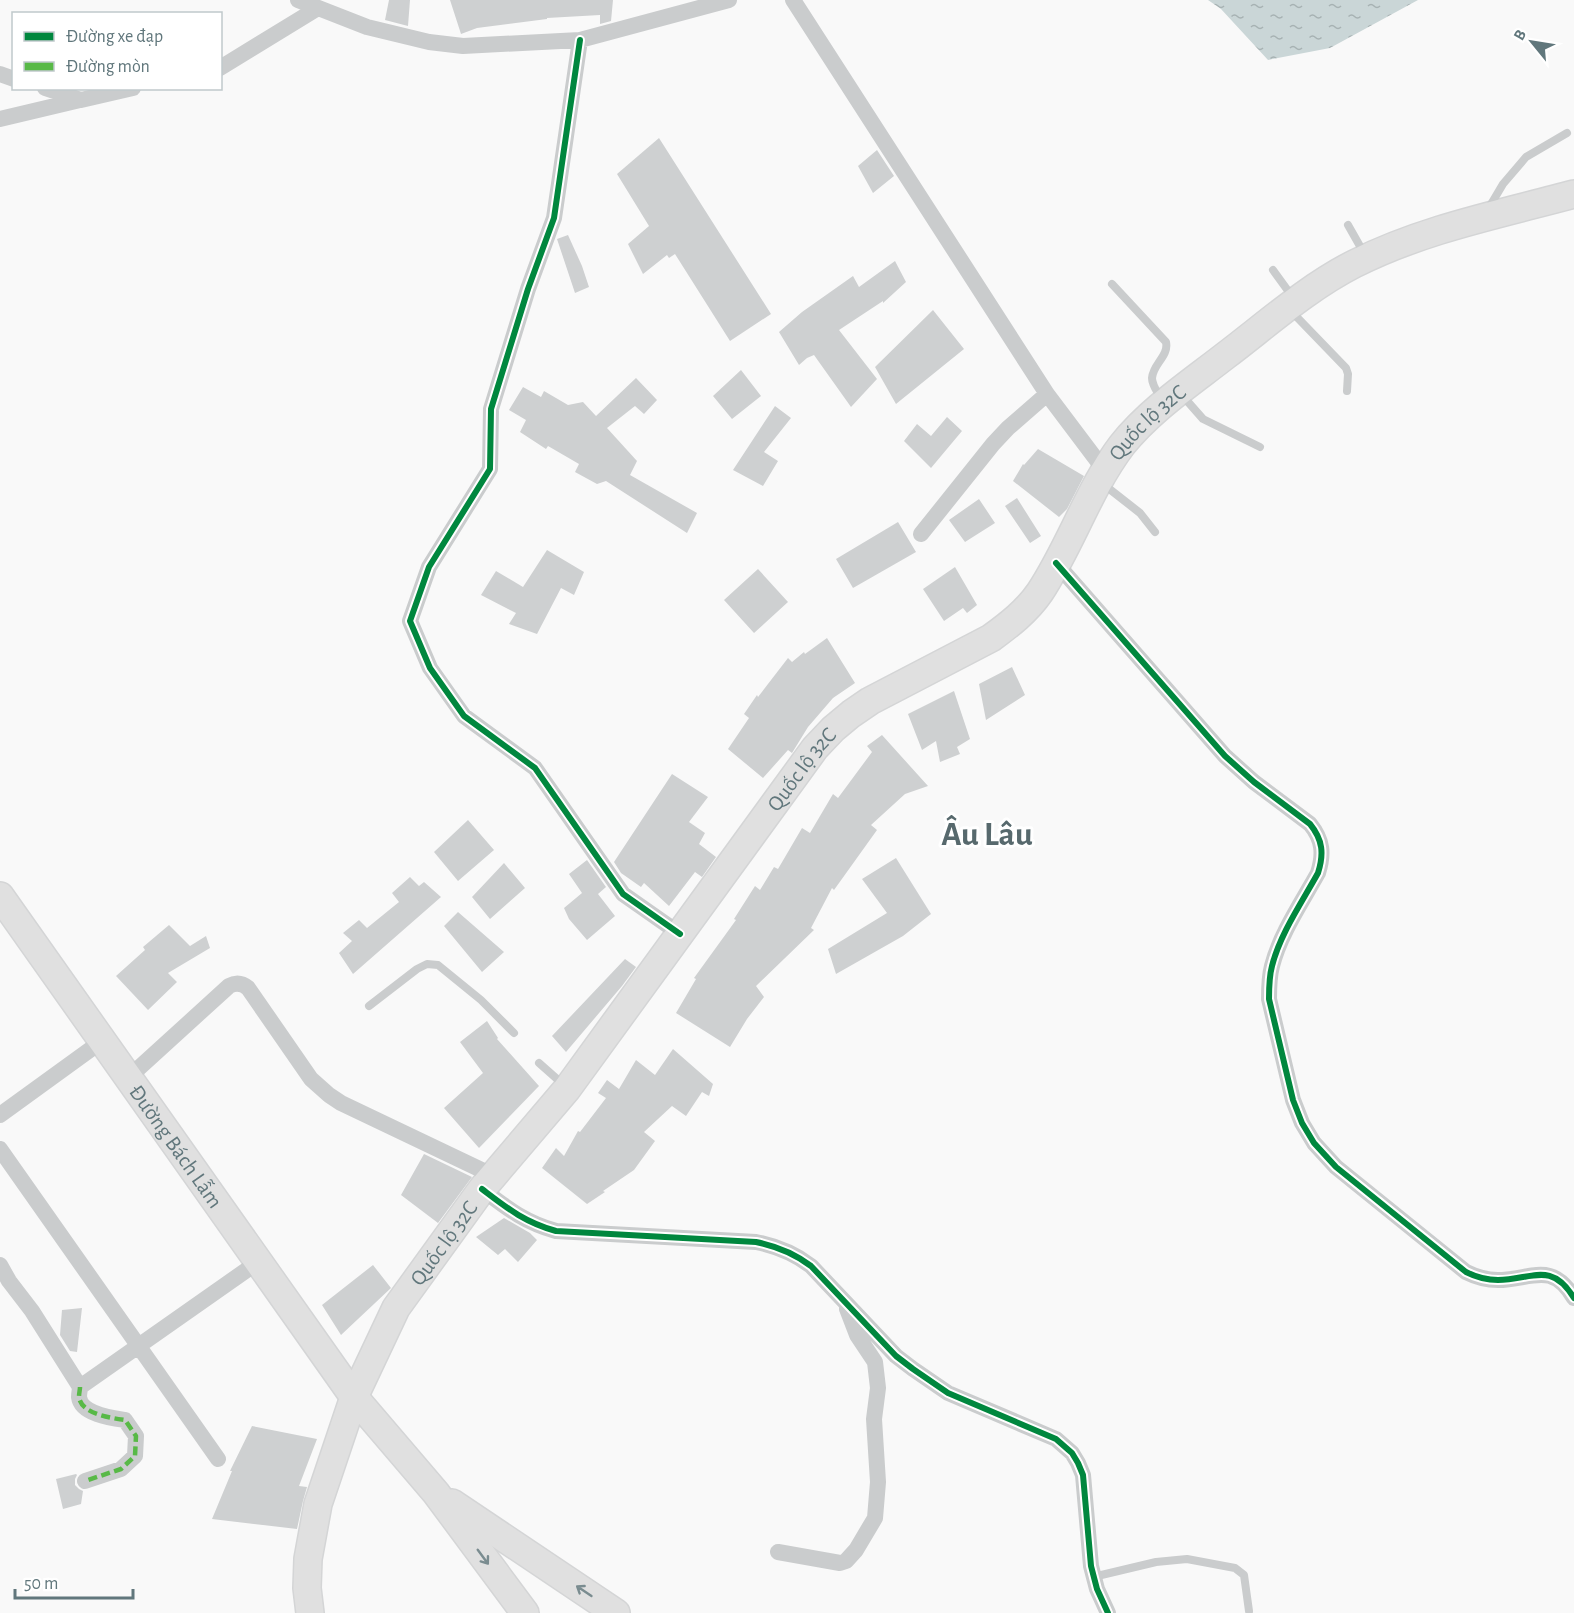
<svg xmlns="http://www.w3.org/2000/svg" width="1574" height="1613" viewBox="0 0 1574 1613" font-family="'Alegreya Sans',sans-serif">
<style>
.water{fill:url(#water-ripples)}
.building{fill:#ced0d1}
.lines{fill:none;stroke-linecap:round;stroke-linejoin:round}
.primary-casing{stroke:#d4d5d6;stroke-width:30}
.lane{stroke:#cacccd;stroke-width:8}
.street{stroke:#cacccd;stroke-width:16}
.primary{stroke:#e0e0e0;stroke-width:27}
.quiet{stroke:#58b947;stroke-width:4.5;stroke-dasharray:9 4.5;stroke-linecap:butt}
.cycleway-casing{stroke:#fff;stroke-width:10}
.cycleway{stroke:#00873e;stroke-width:6}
.oneway{stroke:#7a8c90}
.labels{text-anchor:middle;stroke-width:6;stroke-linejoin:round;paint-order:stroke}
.street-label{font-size:22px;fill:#61777c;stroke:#fff}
.town-label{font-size:34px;font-weight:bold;fill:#57696d;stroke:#fff}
</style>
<defs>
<pattern id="water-ripples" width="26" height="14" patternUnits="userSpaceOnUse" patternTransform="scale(1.5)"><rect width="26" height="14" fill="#cad6d7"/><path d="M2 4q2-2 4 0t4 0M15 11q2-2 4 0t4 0" fill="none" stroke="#a7b2b3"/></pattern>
</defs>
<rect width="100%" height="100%" fill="#f9f9f9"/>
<path class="water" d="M1208,0h210l-88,48 -62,12 -47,-51z"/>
<path class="building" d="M389,0h21l-2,26 -23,-6z
M450,0h163l-2,21 -11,3v-9l-53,3v1l-70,9 -16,6z
M659,138l112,176 -41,27 -55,-87 -6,4 -2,-3 -24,19 -15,-30 21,-18 -32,-52z
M877,150l17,26 -21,17 -15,-27z
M568,235l14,31 7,21 -14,6 -18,-54z
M895,261l11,21 -23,21v-2l-44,29 38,49 -26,28 -37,-52 -7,3 -8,7 -20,-33 23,-20 51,-36 6,11z
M933,310l31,39 -68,55 -21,-37z
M741,370l20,26 -29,23 -19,-23z
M636,378l21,22 -13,14 -9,-8 -28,22 30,33 -7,14 67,38 -10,20 -81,-52 -9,3 -22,-12 4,-8 -31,-18 -2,3 -26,-17 6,-12 -17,-10 14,-23 18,10 3,-6 24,14 15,-3 13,14z
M775,406l16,12 -27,34 14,9 -15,25 -30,-16z
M947,417l15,14 -31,37 -27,-27 13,-17 14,12z
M1038,449l46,27 -17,33 -8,8 -46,-36 10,-17 1,1z
M1017,498l24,38 -11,7 -25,-37z
M979,499l16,24 -30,19 -16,-22z
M898,522l18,30 -63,36 -17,-29z
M547,550l37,22 -10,23 -13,-7 -24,46 -28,-10 7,-11 -35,-18 15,-24 27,16z
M955,567l22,38 -10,8 -4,-5 -19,13 -21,-32z
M758,569l30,33 -34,31 -30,-33z
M827,638l28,45 -22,15 -25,29 -16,26 -4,-3 -25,28 -35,-29 21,-31 -5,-4 13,-19 1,2 30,-39 4,4 12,-10 1,2z
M1012,667l13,28 -39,25 -7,-36z
M954,691l16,48 -13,8 3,7 -20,8 -4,-21 -14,9 -14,-36z
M882,735l46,51 -23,8 -34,31 6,5 -43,60 -2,-2 -21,40 3,2 -58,56 8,11 -17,22 -17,28 -54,-34 20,-34 -2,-1 42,-58 -2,-1 21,-33 5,4 14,-23 4,2 24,-41 8,5 23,-39 5,4 34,-46 -5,-6z
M672,774l36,23 -19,25 16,11 -6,11 17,13 -14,20 -7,-5 -26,34 -25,-23 -3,4 -20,-14 -7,-11z
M468,820l26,30 -36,31 -24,-29z
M896,858l35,56 -28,22 -67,38 -8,-25 59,-36 -25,-34z
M587,860l19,27 -8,7 17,22 -28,24 -18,-21 -5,-11 18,-15 -13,-19z
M504,863l21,25 -35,31 -18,-22z
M410,877l9,9 5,-4 17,15 -88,77 -14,-21 13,-12 -9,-8 16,-13 8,8 32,-26 -7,-9z
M458,912l46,40 -22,20 -38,-46z
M169,925l21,21 16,-10 4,12 -42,25 9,9 -29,28 -32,-34 29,-26 -2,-3z
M625,959l11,8 -14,19 -56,66 -14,-16z
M487,1021l11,17 -1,1 42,47 -60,62 -35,-40 39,-35 -23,-31z
M673,1049l40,35 -4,12 -7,-4 -16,24 -14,-10 -28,26 11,9 -21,29 -31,21 2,1 -18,12 -45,-36 14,-20 8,8 14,-25 2,1 26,-34 -8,-5 9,-13 12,9 17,-29 19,15z
M424,1154l48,23 -34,46 -37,-28z
M504,1218l26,15 7,7 -19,22 -13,-13 -7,6 -22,-18z
M373,1265l18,23 -50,47 -19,-30z
M82,1308l-5,44 -7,-1 -10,-16 2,-25z
M252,1426l65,13 -18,47 8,1 -4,14 -6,28 -85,-10 20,-48h-2z
M76,1474l1,1 -2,4v6l4,4 4,2 -2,13 -18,5 -7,-30z"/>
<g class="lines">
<g class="primary-casing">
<g id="primary">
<path id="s1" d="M0,896l354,501 82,96 89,120"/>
<path d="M452,1503l164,110"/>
<path id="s2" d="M310,1613l-3,-25 1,-29 10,-55 36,-107 42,-89 86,-119 85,-100 248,-341 18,-19 18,-15 19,-13 121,-63c18,-13 36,-27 49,-46 31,-47 48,-102 82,-147 28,-35 67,-61 103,-89 41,-31 82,-68 129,-92 69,-35 146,-50 220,-70"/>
</g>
</g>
<path class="lane" d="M1487,211l16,-27 23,-27 41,-24
M1348,225l17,30
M1273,270l21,29
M1112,284l54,58c3,14 -13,22 -14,36 0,8 7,16 10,23
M1290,310l56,58 2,6 -1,17
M1181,394l22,25 57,28
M1103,484l37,29 15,19
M369,1006l48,-37 10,-5 11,1 43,35 33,33
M539,1063l26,23
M1093,1577l63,-15 31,-3 48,9 9,7 5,36"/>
<path class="street" d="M298,0l69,27 62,15 34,4 117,-6 149,-40
M793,0l254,394 58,77
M580,40l-26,178 -26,71 -37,120 -1,60 -61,98 -19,54 20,47 34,48 71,52 88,126 57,40
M220,68l98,-60
M0,74l14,5
M45,88l36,12 52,-12
M0,119l80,-19
M921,534l72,-90 15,-16 39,-34
M1056,563l169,193 29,26 56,42c13,16 14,30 8,49 -16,29 -38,61 -46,93 -3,11 -3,22 -3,33l24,101 9,23 12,20 22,24 130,105c10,5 20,8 32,8 33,0 53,-20 76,18
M129,1077l100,-91c7,-4 13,-3 19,2l63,91 18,16 12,8 151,72
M0,1115l102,-74
M0,1149l218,310
M482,1189c25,19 42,33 74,42l200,11c20,4 38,11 55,24l85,90 17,13 35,24 108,46 16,14 6,10 5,12 8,91 6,23 11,24
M0,1265l9,16 23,30 48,76c0,3 -1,6 -1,10 2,17 32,21 46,23l11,16 -1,20 -14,13 -36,12
M80,1387l178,-125
M778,1552l62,11 6,-2 10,-11 19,-32 3,-36 -4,-63 4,-31 -3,-26 -18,-27 -10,-26"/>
<use href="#primary" class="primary"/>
<path class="quiet" d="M80,1387c0,3 -1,6 -1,10 2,17 32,21 46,23l11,16 -1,20 -14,13 -36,12"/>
<g class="cycleway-casing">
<path id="cycleway" d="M580,40l-26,178 -26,71 -37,120 -1,60 -61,98 -19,54 20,47 34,48 71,52 88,126 57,40
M1056,563l169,193 29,26 56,42c13,16 14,30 8,49 -16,29 -38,61 -46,93 -3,11 -3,22 -3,33l24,101 9,23 12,20 22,24 130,105c10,5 20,8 32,8 33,0 53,-20 76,18
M482,1189c25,19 42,33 74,42l200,11c20,4 38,11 55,24l85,90 17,13 35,24 108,46 16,14 6,10 5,12 8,91 6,23 11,24"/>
</g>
<use href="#cycleway" class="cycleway"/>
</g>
<defs><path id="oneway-shaft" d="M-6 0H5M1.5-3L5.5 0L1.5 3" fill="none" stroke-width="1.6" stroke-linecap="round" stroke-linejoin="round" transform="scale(1.5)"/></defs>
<g class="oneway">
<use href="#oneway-shaft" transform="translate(483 1557) rotate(54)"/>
<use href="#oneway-shaft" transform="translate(584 1591) rotate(-146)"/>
</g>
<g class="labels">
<g class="street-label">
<text dy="8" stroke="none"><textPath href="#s2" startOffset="1500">Quốc lộ 32C</textPath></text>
<text dy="8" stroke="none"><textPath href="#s2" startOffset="996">Quốc lộ 32C</textPath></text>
<text dy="8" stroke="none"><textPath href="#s1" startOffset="306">Đường Bách Lẫm</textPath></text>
<text dy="8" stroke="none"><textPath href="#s2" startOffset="402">Quốc lộ 32C</textPath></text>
</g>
<g class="town-label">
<text x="987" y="845">Âu Lâu</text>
</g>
</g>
<rect x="12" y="12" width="210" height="78" fill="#ffffff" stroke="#c0c9cb" stroke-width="1.5"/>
<rect x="24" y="32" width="30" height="9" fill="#00873e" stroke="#c0c9cb" stroke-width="1.5"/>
<text x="66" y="42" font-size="18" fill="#61777c">Đường xe đạp</text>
<rect x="24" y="62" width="30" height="9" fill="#58b947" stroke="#c0c9cb" stroke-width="1.5"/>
<text x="66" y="72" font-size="18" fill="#61777c">Đường mòn</text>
<g transform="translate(1532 42) rotate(300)" stroke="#ffffff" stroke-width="4.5" paint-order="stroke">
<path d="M0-4.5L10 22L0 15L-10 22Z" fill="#61777c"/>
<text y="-9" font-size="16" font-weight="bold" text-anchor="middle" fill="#61777c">B</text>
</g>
<path d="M15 1589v9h118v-9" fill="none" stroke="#61777c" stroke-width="3"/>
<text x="24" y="1589" font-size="18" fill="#61777c" stroke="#ffffff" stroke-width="4.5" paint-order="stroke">50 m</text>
</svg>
